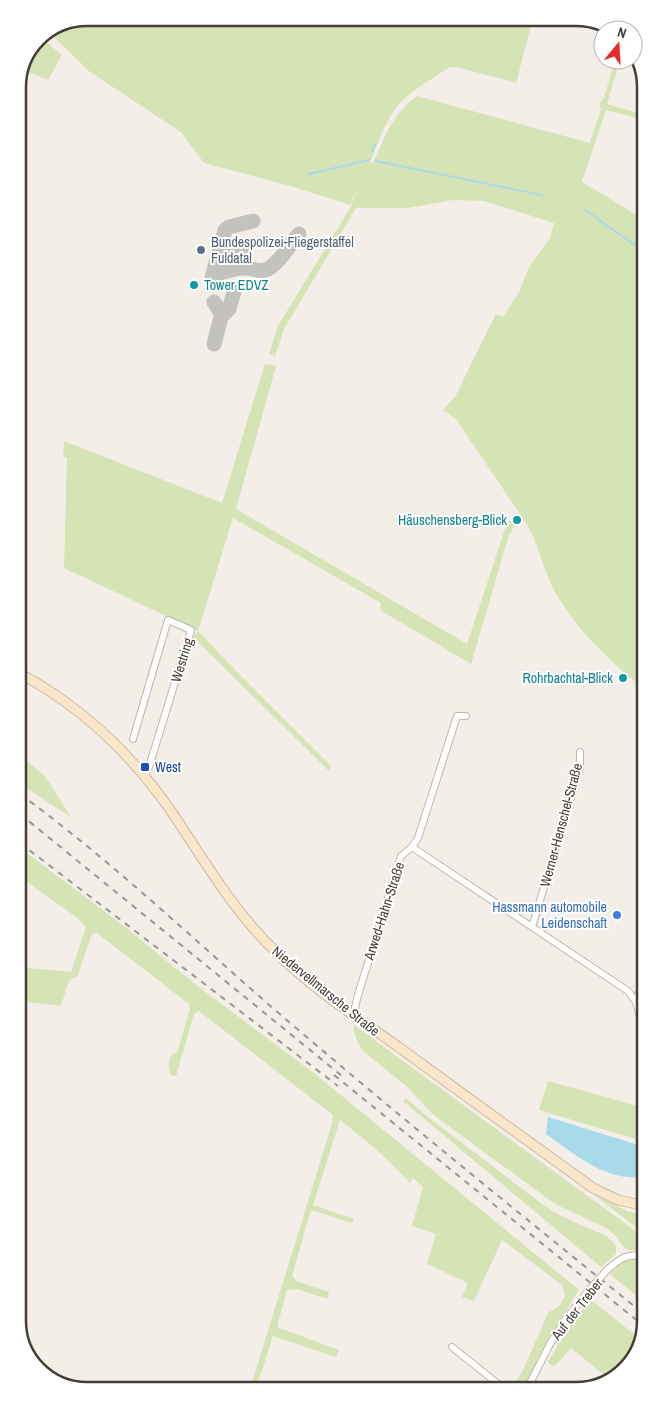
<svg xmlns="http://www.w3.org/2000/svg" width="663" height="1408" viewBox="0 0 663 1408" font-family="'Archivo Narrow',sans-serif">
<style>
.green{fill:#d6e3b4}
.water{fill:#a9daea}
.lines{fill:none;stroke-linecap:round;stroke-linejoin:round}
.stream{stroke:#a9daea;stroke-width:2}
.taxiway{stroke:#c4c2bf;stroke-width:15}
.street-casing{stroke:#c0b7ae;stroke-width:8}
.secondary-casing{stroke:#cfb99b;stroke-width:11}
.street{stroke:#fff;stroke-width:6}
.secondary{stroke:#fae7cb;stroke-width:9}
.rail{stroke:#969696;stroke-width:2;stroke-dasharray:6 6;stroke-linecap:butt}
.street-bridge-casing{stroke:#c0b7ae;stroke-width:8;stroke-linecap:butt}
.street-bridge{stroke:#fff;stroke-width:6}
.service-dot{fill:#5c6f8a;stroke:#fff;stroke-width:2}
.culture-dot{fill:#0f9aa8;stroke:#fff;stroke-width:2}
.transit-dot{fill:#1a4fb4;stroke:#fff;stroke-width:2}
.shop-dot{fill:#3f7fe0;stroke:#fff;stroke-width:2}
.labels{text-anchor:middle;stroke-width:4;stroke-linejoin:round;paint-order:stroke}
.service-label{font-size:14px;fill:#4e5e75;stroke:#fff;text-anchor:start}
.culture-label{font-size:14px;fill:#0d838f;stroke:#fff;text-anchor:end}
.street-label{font-size:14px;fill:#453e37;stroke:#fff}
.transit-label{font-size:14px;fill:#164399;stroke:#fff;text-anchor:start}
.shop-label{font-size:14px;fill:#366cbe;stroke:#fff;text-anchor:end}
.rim{fill:none;stroke:#453e37;stroke-width:2.5}
</style>
<rect width="100%" height="100%" fill="#f3eee8"/>
<path class="green" d="M87,18h446l-17,65 -59,-16h-7c-17,11 -43,26 -55,42 -11,16 -18,36 -25,53l3,1c12,-26 20,-50 44,-67l173,47 11,-34 -2,-6 5,-5 11,-38h5l-13,44 35,10v5l-36,-9 -24,72 60,36 2,471c-35,-29 -68,-59 -90,-99 -11,-21 -15,-44 -26,-64l-72,-107 -13,-9 12,-13 41,-83 7,3 16,-25 10,-25 21,-29 4,-15 -70,-22 -31,-1 -46,8h-51l-72,121 -9,27 -6,-2 9,-28 72,-118 10,-24 -10,21 -56,-18 -90,-24 -23,-31 -91,-60 -40,-39z
M40,37l22,18 -14,25 -25,-10 15,-32z
M265,364l11,2 -40,143 231,135 37,-112 6,-12 5,5 -6,10 -38,129 -91,-54 1,-7 -148,-85 -35,113 40,42 93,93 -2,5 -136,-134 5,-6 -134,-63 3,-111h-4l1,-16 158,62z
M20,756l25,20 26,41 -51,-33z
M20,848l105,79 75,61 115,86 264,216 -33,53 -22,44 -10,-1 11,-20 23,-53 12,-8 5,-9 -3,-11 -60,-45 -28,61 -12,-4 6,-14 -41,-19 9,-30 -24,-8 11,-39 -10,-9 -3,5c-21,-23 -45,-44 -70,-63l-27,85 41,14 -2,4 -41,-13 -19,66 4,5 33,11 -2,7 -30,-10 -10,1 -10,37 62,23 -3,7 -63,-21 -17,53h-6l81,-262 2,-12 -134,-104 -5,3 -18,62 -5,-1c-4,-8 -3,-13 1,-21l5,-1 13,-44 -1,-5 -92,-71 -5,1 -15,43 -8,3 -8,26 -41,-5v-34l51,5 15,-45 -7,-8 -59,-42z
M354,1025l291,213v13l-17,-1 -7,-6 -4,-7 -11,-9 -51,-24 -120,-88 -30,-31 -42,-34 -6,-10 -3,-9z
M548,1081l97,27v34l-106,-32z
M406,1098l17,15 119,91 19,12 43,19 7,5 5,7v7l-15,13 -198,-166z
M594,1195l33,16 18,4v19z
M636,1258l9,3v42l-35,-29 13,-13z
M590,1299l50,40 -9,24 -22,16 -38,-31 -17,19 -6,-5 19,-33z"/>
<path class="water" d="M548,1117l97,30v30c-39,5 -69,-22 -99,-43z"/>
<g class="lines">
<path class="stream" d="M372,151l3,-6
M376,161l166,34
M309,174l60,-14
M585,210l57,40"/>
<path class="taxiway" d="M218,255l5,-4 24,-6
M212,278c7,-6 24,-10 33,-10 8,0 15,5 23,1 12,-7 22,-25 31,-35
M212,278l13,-48 4,-3 24,-6
M214,302l7,11v4
M214,344l7,-27 8,-8 5,-17"/>
<g class="street-casing">
<path id="street" d="M133,739l35,-119 23,10 -42,137 -5,8
M412,847l6,-9 39,-122h9
M532,927l48,-160v-15
M636,1002l8,-24
M353,1015l5,-20 43,-139 11,-9 216,144 8,11 9,33
M607,1270c12,-11 22,-18 38,-13
M452,1347l50,40
M528,1387l22,-43 15,-24 21,-26"/>
</g>
<g class="secondary-casing">
<path id="secondary" d="M19,673c60,32 111,80 150,135 34,50 63,102 107,144 37,37 82,66 124,96 64,47 128,93 193,140l25,12 27,6"/>
</g>
<use href="#street" class="street"/>
<use href="#secondary" class="secondary"/>
<path class="rail" d="M20,794c93,68 175,147 262,222 119,102 242,201 363,299
M20,814l322,262
M20,843l318,243
M334,1075l311,252"/>
<g class="street-bridge-casing">
<path id="street-bridge" d="M586,1294l21,-24"/>
</g>
<use href="#street-bridge" class="street-bridge"/>
</g>
<circle class="service-dot" cx="201" cy="250" r="5"/>
<g class="culture-dot">
<circle cx="194" cy="285" r="5"/>
<circle cx="517" cy="520" r="5"/>
<circle cx="623" cy="678" r="5"/>
</g>
<rect class="transit-dot" x="140" y="762" width="10" height="10" rx="2.5"/>
<circle class="shop-dot" cx="617" cy="915" r="5"/>
<g class="labels">
<g class="service-label">
<text x="211" y="247">Bundespolizei-Fliegerstaffel<tspan x="211" dy="16">Fuldatal</tspan></text>
</g>
<g class="culture-label">
<text x="204" y="290" text-anchor="start">Tower EDVZ</text>
<text x="507" y="525">Häuschensberg-Blick</text>
<text x="613" y="683">Rohrbachtal-Blick</text>
</g>
<g class="street-label">
<text transform="translate(182 660) rotate(-73)" y="5">Westring</text>
<text transform="translate(561 825) rotate(-75)" y="5">Werner-Henschel-Straße</text>
<text transform="translate(384 911) rotate(-72)" y="5">Arwed-Hahn-Straße</text>
<text transform="translate(326 991) rotate(39)" y="5">Niedervellmarsche Straße</text>
<text transform="translate(577 1309) rotate(-52)" y="5">Auf der Treber</text>
</g>
<g class="transit-label">
<text x="155" y="772">West</text>
</g>
<g class="shop-label">
<text x="607" y="912">Hassmann automobile<tspan x="607" dy="16">Leidenschaft</tspan></text>
</g>
</g>
<path d="M0 0H663V1408H0ZM87 26H576A61 61 0 0 1 637 87V1321A61 61 0 0 1 576 1382H87A61 61 0 0 1 26 1321V87A61 61 0 0 1 87 26Z" fill="#fff" fill-rule="evenodd"/>
<path class="rim" d="M87 26H576A61 61 0 0 1 637 87V1321A61 61 0 0 1 576 1382H87A61 61 0 0 1 26 1321V87A61 61 0 0 1 87 26Z"/>
<g transform="translate(618 45) rotate(18)"><circle r="24" fill="#ffffff" stroke="#b5b2af"/>
<path d="M0-4L9 19L0 12L-9 19Z" fill="#e82a2c"/>
<text y="-8" font-size="14" font-weight="bold" text-anchor="middle" fill="#453e37">N</text>
</g>
</svg>
